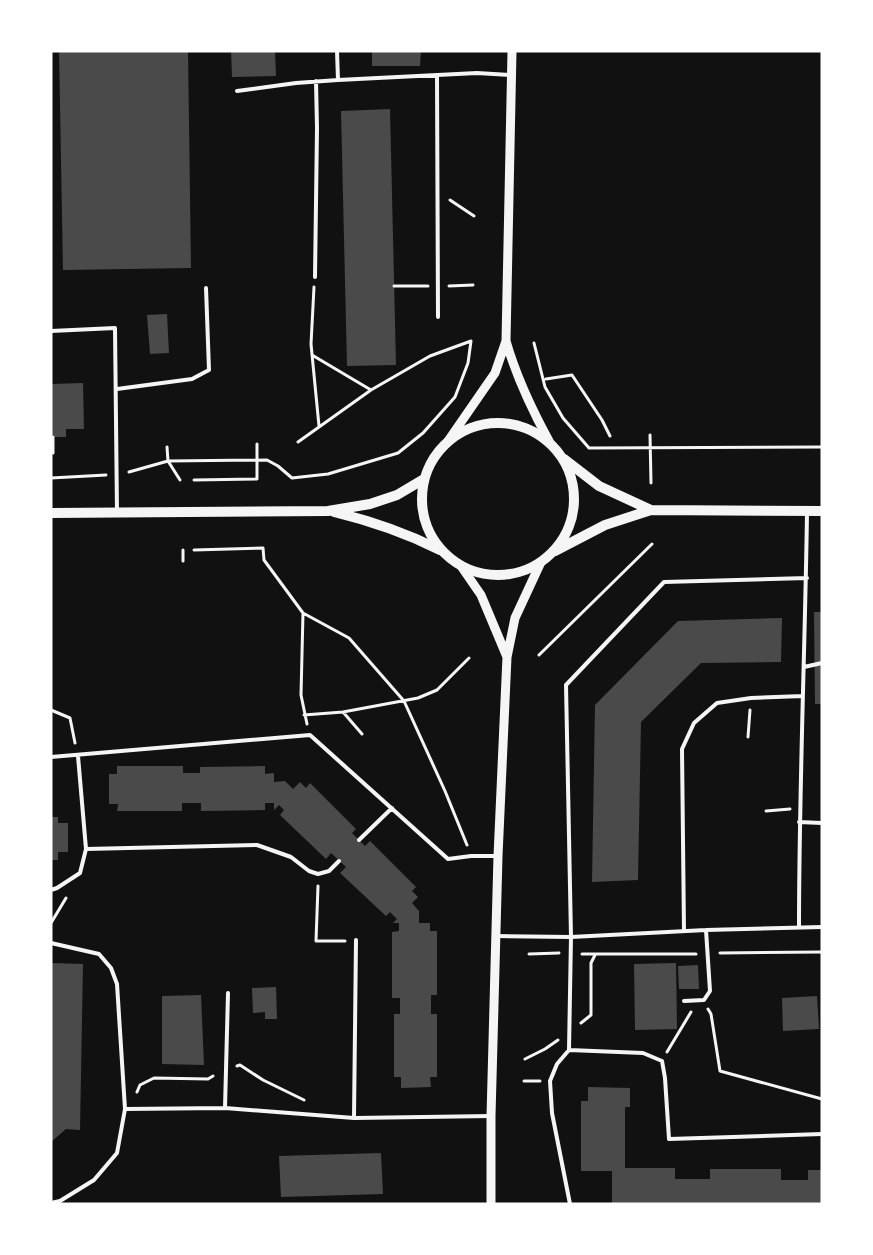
<svg xmlns="http://www.w3.org/2000/svg" width="873" height="1255" viewBox="0 0 873 1255" font-family="'Source Serif 4',serif">
<style>
.building{fill:#4a4a4a}
.lines{fill:none;stroke-linecap:round;stroke-linejoin:round}
.path{stroke:#f5f5f5;stroke-width:3}
.service{stroke:#f5f5f5;stroke-width:4}
.tertiary{stroke:#f5f5f5;stroke-width:9}
.secondary{stroke:#f5f5f5;stroke-width:10}
</style>
<rect width="100%" height="100%" fill="#111"/>
<path class="building" d="M59,51h129l3,217 -128,2z
M231,51h44l1,25 -44,1z
M372,51h49l-1,15h-48z
M390,109l6,256 -49,1 -6,-255z
M167,314l2,39 -19,1 -3,-39z
M83,383l1,46h-18v8h-15v-53z
M814,612h8v92h-7z
M782,618l-1,44 -80,1 -60,59 -3,158 -46,2 3,-177 83,-84z
M117,766h66v7h17v-6l65,-1v8l9,-1v9l11,-1 8,8 7,-7 6,6 4,-5 46,46 -4,4 13,13 5,-5 46,46 -4,4 6,6 -6,6 7,8v12h11v8h7v64h-6v19h6v63h-7l1,10 -30,1v-11h-7v-63h6v-16h-8v-66l7,-1v-8h-6l4,-4 -7,-7 -4,4 -46,-43 6,-6 -15,-14 -5,6 -46,-44 4,-5 -5,-5 -5,5v-7h-9v7l-64,1v-8h-19v8h-65l1,-7h-9v-30h8z
M51,817h7v6h10v29h-10v8h-7z
M51,963l32,1 -3,166 -14,-1 -15,13z
M676,963l1,66 -42,1 -1,-66z
M698,965l1,24h-20l-1,-23z
M276,987l1,32h-12v-7l-12,1 -1,-25z
M201,995l3,70 -42,-1v-68z
M817,996l2,33 -36,2 -1,-33z
M588,1087l42,1v19h-5v61h50v11h35v-10h71v11h27v-10h14v34h-210v-33h-31v-70h7z
M381,1153l2,41 -102,3 -2,-41z"/>
<g class="lines">
<path class="path" d="M450,200l24,16
M394,286h34
M449,286l24,-1
M314,287l-3,57 8,82
M534,343l11,44 18,31 26,30 233,-1
M312,355l59,35
M546,379l26,-4 30,45 8,16
M650,435l1,48
M53,437v16
M167,447l1,14 12,19
M129,472l39,-11 99,-1 11,6 14,12 36,-4 70,-21 25,-20 32,-36 13,-34 3,-22 -41,15 -59,34 -73,52
M51,478l55,-3
M194,480l63,-1v-35
M183,550v11
M194,550l69,-2 1,12 39,53 46,25 55,63 41,90 22,54
M303,613l-2,82 6,29
M539,655l113,-111
M51,710l19,8 5,25
M343,712l19,22
M304,715l39,-3 75,-14 19,-8 32,-32
M748,737l2,-27
M766,811l24,-2
M318,886l-2,55h29
M51,923l15,-25
M720,953l102,-1
M529,954l30,-1
M582,954h114
M708,1009l3,5 9,57 102,28
M581,1023l10,-8v-52l4,-8
M667,1052l24,-40
M525,1059l20,-10 13,-9
M237,1066l3,-1 23,15 41,20
M524,1081h16
M137,1092l3,-7 14,-7 54,1 5,-3"/>
<path class="service" d="M337,51l1,29
M437,75l1,242
M237,91l59,-8 42,-3 139,-7 35,2
M315,277l2,-149 -1,-47
M51,331l64,-3 2,184
M117,389l75,-10 17,-9 -3,-82
M804,667l18,-4
M78,756l8,93
M51,757l259,-22 138,124 23,-3h27
M799,822l23,1
M359,840l33,-32
M51,890l6,-2 23,-15 6,-24 171,-4 34,12 18,14 9,3 11,-3 10,-10
M799,928c0,-138 6,-277 8,-415
M684,931l-2,-182 12,-26 23,-20 34,-5 52,-2
M497,936l74,1 135,-7 116,-3
M51,943l48,11 12,14 6,16 8,125
M684,1001l20,-1 6,-9 -4,-61
M569,1050l2,-113 -5,-252 98,-103 143,-4
M225,1108l3,-115
M354,1118l2,-178
M51,1203l9,-2 34,-21 23,-27 8,-44 100,-1 129,10 137,-2
M570,1204l-18,-91 -2,-32 7,-17 12,-14 74,3 19,8 3,17 4,61 153,-5"/>
<path class="tertiary" d="M506,341c10,35 25,67 43,100
M448,441l47,-68 11,-32 6,-290
M461,566l20,29 26,62
M491,1204v-88l7,-260 9,-199 8,-39 26,-56"/>
<path class="secondary" d="M422 499a76 76 0 1 1 152 0a76 76 0 1 1-152 0Z
M564,459l35,27 52,24
M334,512c37,9 72,21 106,38
M51,513l277,-2 42,-7 27,-9 27,-16
M555,551l50,-26 46,-15 171,1"/>
</g>
<rect width="873" height="1255" fill="none" stroke="#ffffff" stroke-width="105"/>
</svg>
